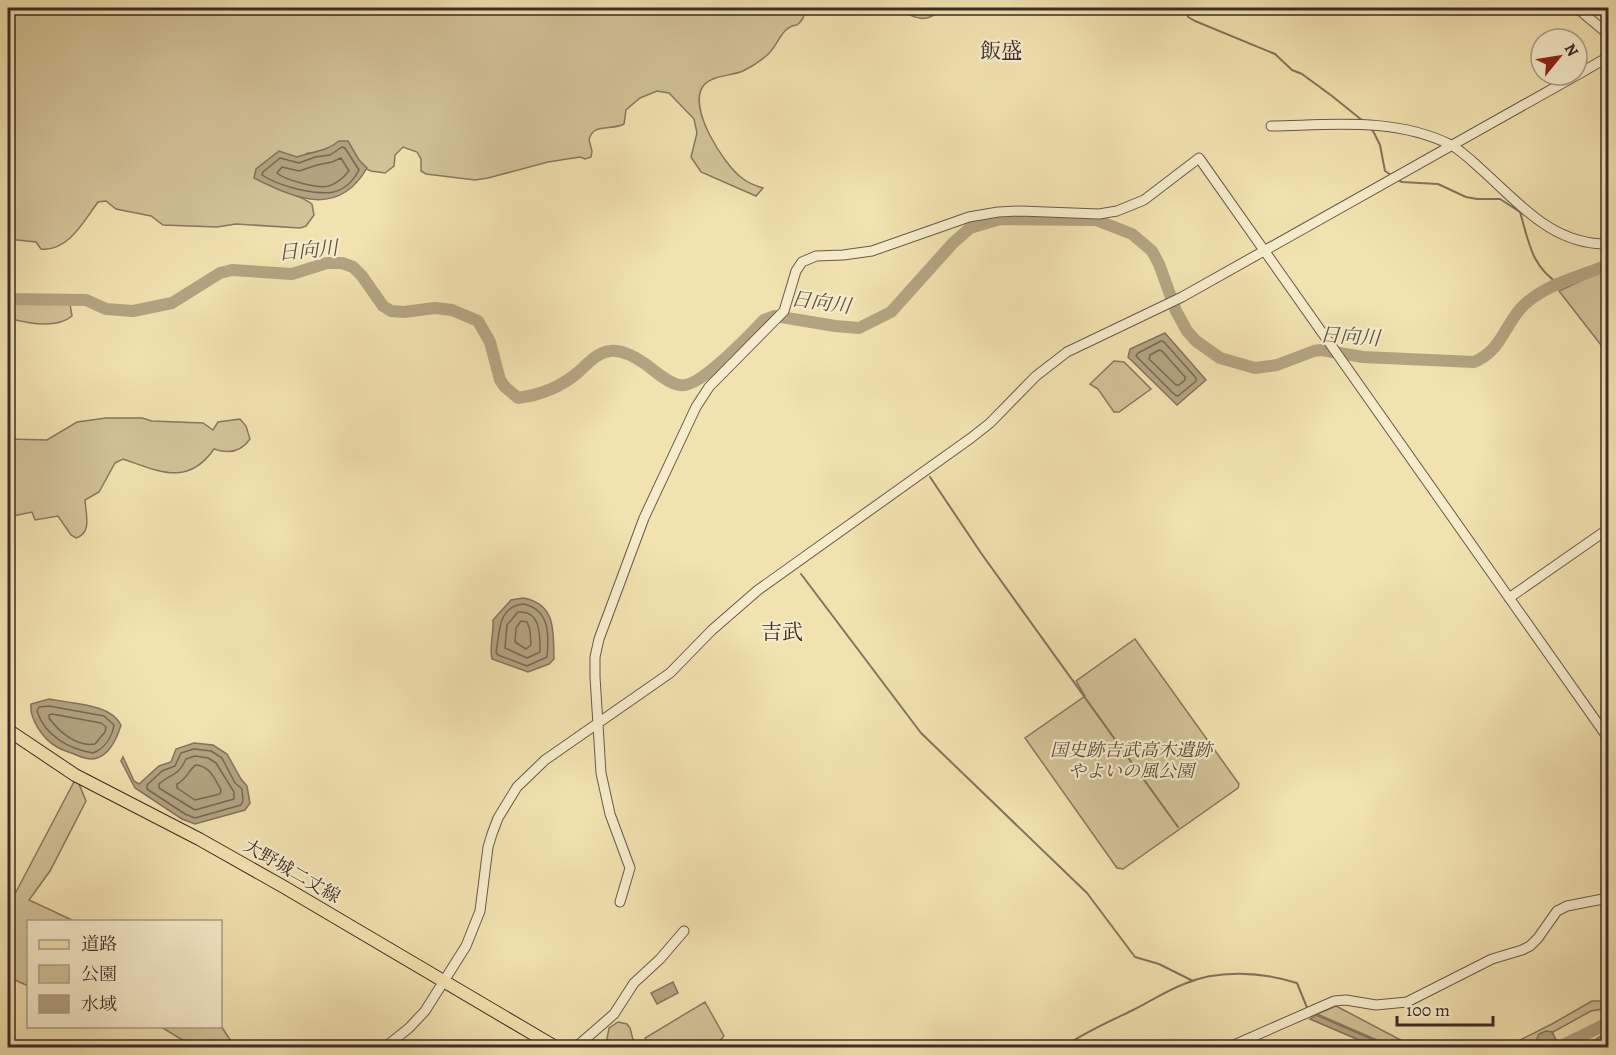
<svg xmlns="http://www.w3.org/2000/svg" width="1616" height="1055" viewBox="0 0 1616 1055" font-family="Alegreya,'Noto Serif JP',serif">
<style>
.green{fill:#d2c398;stroke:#867860;stroke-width:1.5}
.water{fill:#b3a481;stroke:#83745d;stroke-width:1.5}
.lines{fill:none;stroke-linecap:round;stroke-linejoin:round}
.shore{stroke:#766854;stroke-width:1.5}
.stream{stroke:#83745d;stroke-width:2}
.river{stroke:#b3a481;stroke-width:12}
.tertiary-casing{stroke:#685a49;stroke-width:11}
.primary-casing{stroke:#3a2c27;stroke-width:14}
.tertiary{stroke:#f6eccb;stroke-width:9}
.primary{stroke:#f1e2af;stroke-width:12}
.labels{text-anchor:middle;stroke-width:4.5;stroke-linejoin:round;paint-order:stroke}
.park-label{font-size:18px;font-style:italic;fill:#584a3e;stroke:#f6eccb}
.street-label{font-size:18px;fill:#3a2c27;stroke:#f6eccb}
.water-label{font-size:20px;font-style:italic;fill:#5e5042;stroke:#f6eccb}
.quarter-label{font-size:21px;fill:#3a2c27;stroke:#f6eccb}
</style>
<rect width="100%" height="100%" fill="#f1e2af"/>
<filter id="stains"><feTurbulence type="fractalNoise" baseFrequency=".00333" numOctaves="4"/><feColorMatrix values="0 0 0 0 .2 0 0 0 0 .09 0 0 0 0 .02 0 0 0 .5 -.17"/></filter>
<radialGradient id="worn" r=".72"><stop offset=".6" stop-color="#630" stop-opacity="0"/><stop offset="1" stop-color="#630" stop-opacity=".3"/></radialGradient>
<path class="green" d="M8,8h796c1,8 -1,12 -7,17 -16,1 -19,22 -31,31 -7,6 -15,11 -23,15 -12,5 -30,4 -39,14 -18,21 20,80 38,93 6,5 14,8 21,10l-7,8 -55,-24 -10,-15 6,-24 -3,-14 -25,-26 -12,-2 -17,7 -14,12 -2,14c-12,7 -31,-2 -35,16l3,11 -1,6 -6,2 -5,-2 -32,5 -60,16 -13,2 -49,-6 -5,-3v-12l-4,-7 -14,-5 -8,8 -1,11 -9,7 -14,-2 -44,-19 -19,1 -4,2 -25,31c11,9 22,10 33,18l2,11 -8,11 -6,2 -64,-4 -19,3 -54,-2 -12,-9 -35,-7 -10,-8 -8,1c-14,19 -30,50 -57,47l-5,-7 -28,-3z
M895,8h48c-17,18 -30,9 -48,0z
M1608,268v86l-49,-63z
M8,300l55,2 7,2 2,12c-15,13 -46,7 -64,2z
M1114,361l10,1 27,27 -32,23h-5l-16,-23 -8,-5z
M106,418h36l10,3 51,2 10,7 5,-8 22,-3 6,7 4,13c-9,13 -22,15 -36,10 -26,38 -56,22 -91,10l-8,4 -16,29 -14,8c1,15 7,33 -9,38l-5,-3 -13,-19 -23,4 -3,-8 -24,5v-78l39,1 30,-18z
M1135,639l104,145 -1,4 -115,81 -6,-1 -92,-130 60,-42 -9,-15z
M75,780l4,4 7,17 -36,70 -21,29 45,21 -46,1v64l-15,-7 -5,-8v-81l8,2z
M1592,1001h16v7l-17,3 -65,36 -22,1 48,-24z
M705,1002l19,34 -10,11h-65l-4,-9z
M1336,1006l78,41h-21l-76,-33z
M618,1022l9,2 3,4 5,19h-31l2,-3 3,-16z
M221,1026l14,21h-41l-33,-20z"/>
<path class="water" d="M339,141h9l11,19 8,8c-28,49 -71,32 -113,10l2,-9 23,-18 18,6c17,-6 28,-5 42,-16z
M1165,333l41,47 -29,25 -49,-48 2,-8z
M523,598c34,6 30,34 31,61l-5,5 -21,8 -36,-13c-3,-12 2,-26 1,-39l18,-20z
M49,699c22,5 61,4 72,26 -4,13 -11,29 -24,33 -7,3 -16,-1 -23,-4 -5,-2 -12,-4 -17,-7 -13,-7 -28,-28 -26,-43z
M194,743l19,2 14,9 14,25 6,7 3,17 -5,7 -50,14 -13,-5 -47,-31 -14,-27 2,-4 11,24 5,3 20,-18 12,-4 5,-13z
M673,982l5,11 -21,11 -6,-11z
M1316,1015l74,32h-15l-65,-28z
M1546,1031l6,1 8,15h-38l14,-6 3,-7z
M1608,1031v16h-23z"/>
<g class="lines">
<path class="shore" d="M342,147l3,1 14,22c-15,28 -35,25 -62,19 -12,-3 -25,-7 -35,-14l1,-3 17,-14 19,5 16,-6 15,-2z
M341,158l8,13c-5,6 -11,12 -20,15 -11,3 -44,-6 -52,-13l5,-6 17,4 18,-6 15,-3z
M1161,341l3,1 32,36v3l-18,15 -3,-1 -39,-39 2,-3z
M1159,350l3,1 23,26v3l-6,5h-3l-27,-26 1,-4z
M523,604c27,5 26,31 24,53l-20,9 -29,-11 -2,-3c4,-19 1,-45 27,-48z
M518,612c23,-2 22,23 22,40l-13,6 -22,-10 2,-23z
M521,621l6,1 3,8 1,15 -5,4 -11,-7 1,-14z
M49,706l55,10 10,9c-2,12 -9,23 -21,28 -24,-4 -48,-17 -56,-42l2,-4z
M52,714l49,9 5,4 -1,5 -10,12c-18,3 -36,-12 -46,-26v-3z
M194,749l17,2 11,7 13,25 7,6 1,12 -2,4 -46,13 -10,-4 -38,-25v-4l15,-14 13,-5 6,-13z
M195,756l13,2 8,5 18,29v7l-39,11 -36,-22v-4c13,-12 18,-6 27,-25z
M196,765c15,2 18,13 25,25l-1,4 -25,6 -18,-12v-4c10,-5 13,-16 19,-19z"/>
<path class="stream" d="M1013,8l2,3 7,-3
M1185,8l3,9 7,4 80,33 17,16 10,4 30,22 31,25
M1372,129l8,16 5,26 6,4
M1398,180l4,2 36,2 28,13 11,2h23l20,13c9,30 11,54 39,72
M930,477l51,76 197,274
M801,574l120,159 166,160 48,64 24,7 34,17
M1062,1048c21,-15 46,-26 69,-37 18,-9 35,-20 53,-27 34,-15 78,-12 113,-1l11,27"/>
<path class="river" d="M8,299l78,1 20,9 27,2 39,-8 48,-30 12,-3 60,4 35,-11h15l11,4 9,9 21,30 8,5 13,1 31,-4 17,2 26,11 12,21 10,38 5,7 13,11c22,-3 41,-10 58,-24 11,-9 19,-21 34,-23 12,-2 25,6 34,12 10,7 22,19 35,22 20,5 70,-50 85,-65l11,-4 60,10 24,2 32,-16 62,-69 17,-15 30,-9 96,1 36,14 20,17 7,13 17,47 11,20 9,10 24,17 35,10 22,-3 37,-14 7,-1 42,7 111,5c29,-12 31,-40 51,-58 22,-20 56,-28 83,-39
M1557,1048l49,-24 2,1"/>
<g class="tertiary-casing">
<path id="tertiary" d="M1577,8l31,26
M1577,75l31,-18
M1271,126c61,-1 124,-9 180,19 11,6 22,17 32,26 38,34 70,74 125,73
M1509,598l99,-69
M620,902l10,-34 -20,-54 -9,-41 -6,-96v-20l4,-18 45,-121 52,-111 13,-20 75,-76 12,-40 6,-9 14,-6 27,-1 29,-4 97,-34 29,-5 22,-1 79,3 18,-3 27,-11 55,-42 409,580
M384,1048l25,-20 16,-17 41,-65 14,-35 8,-64 4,-13 6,-16 19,-31 28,-27 125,-87 42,-43 46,-40 213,-152 19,-15 46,-47 31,-24 115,-55 395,-222
M575,1048l39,-34 20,-31 26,-24 24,-28
M1227,1048l107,-47 12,-1 30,5 31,-3 85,-43 30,-9 8,-4 8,-8 19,-27 10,-5 41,-8"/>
</g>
<g class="primary-casing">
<path id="primary" d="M8,730l67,45 124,64 85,48 273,161"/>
</g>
<use href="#tertiary" class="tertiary"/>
<use href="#primary" class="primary"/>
</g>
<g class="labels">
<g class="park-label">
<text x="1131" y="756">国史跡吉武高木遺跡<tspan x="1131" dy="21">やよいの風公園</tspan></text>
</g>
<g class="street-label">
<text transform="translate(292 871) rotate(30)" y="6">大野城二丈線</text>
</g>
<g class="water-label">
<text transform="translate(308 250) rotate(-5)" y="7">日向川</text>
<text transform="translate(821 302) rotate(8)" y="7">日向川</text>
<text transform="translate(1350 336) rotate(4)" y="7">日向川</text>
</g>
<g class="quarter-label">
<text x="1001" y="58">飯盛</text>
<text x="782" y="639">吉武</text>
</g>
</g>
<rect width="1616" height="1055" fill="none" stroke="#f1e2af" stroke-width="30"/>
<rect x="9" y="9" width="1598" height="1037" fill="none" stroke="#3a2c27" stroke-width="3"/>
<rect x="15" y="15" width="1586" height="1025" fill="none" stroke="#3a2c27" stroke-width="1.5"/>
<rect x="27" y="920" width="195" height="108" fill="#f6eccb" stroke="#ab9f89" stroke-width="1.5"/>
<rect x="39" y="940" width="30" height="9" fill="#f1e2af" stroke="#ab9f89" stroke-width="1.5"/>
<text x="81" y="950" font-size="18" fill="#3a2c27">道路</text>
<rect x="39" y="965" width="30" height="18" fill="#d2c398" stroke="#ab9f89" stroke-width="1.5"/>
<text x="81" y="980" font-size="18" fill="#3a2c27">公園</text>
<rect x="39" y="995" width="30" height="18" fill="#b3a481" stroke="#ab9f89" stroke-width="1.5"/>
<text x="81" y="1010" font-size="18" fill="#3a2c27">水域</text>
<g transform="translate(1559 57) rotate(60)"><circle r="28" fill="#f6eccb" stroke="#ab9f89" stroke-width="1.5"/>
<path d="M0-4.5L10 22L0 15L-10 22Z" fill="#8f2418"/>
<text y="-9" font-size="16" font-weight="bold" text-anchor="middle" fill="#3a2c27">N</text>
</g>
<path d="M1397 1016v9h96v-9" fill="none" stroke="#3a2c27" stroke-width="3"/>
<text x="1406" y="1016" font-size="18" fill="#3a2c27" stroke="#f6eccb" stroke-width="4.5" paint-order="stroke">100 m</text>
<rect width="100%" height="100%" filter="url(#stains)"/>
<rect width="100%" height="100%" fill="url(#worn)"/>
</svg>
